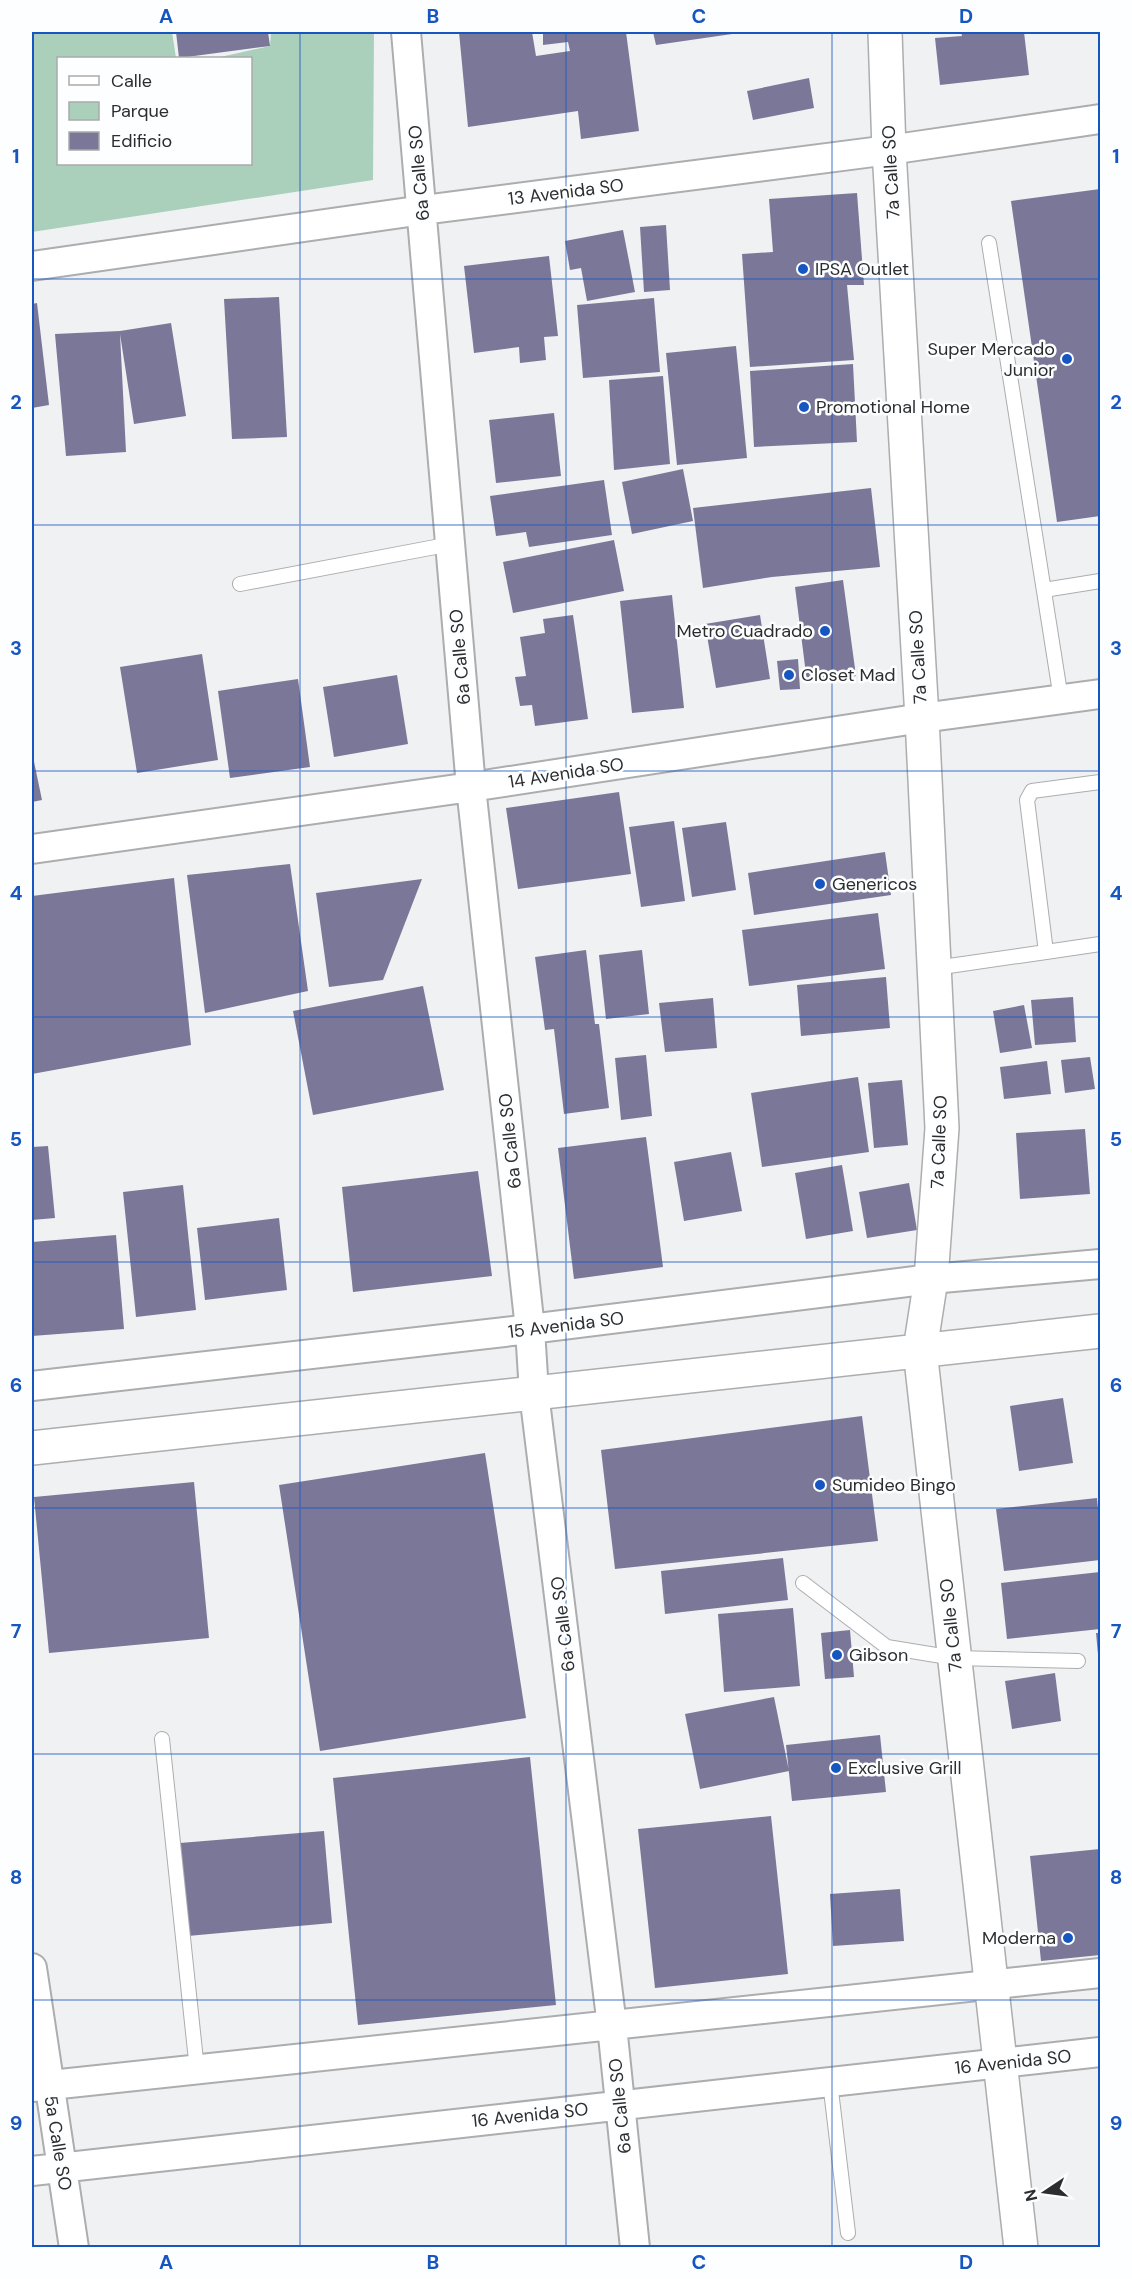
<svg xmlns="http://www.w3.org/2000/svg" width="1132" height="2279" viewBox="0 0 1132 2279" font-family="'DM Sans',sans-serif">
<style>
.green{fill:#aad0bb}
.building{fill:#7b7799}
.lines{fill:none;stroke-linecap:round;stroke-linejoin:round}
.lane-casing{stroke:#acadaf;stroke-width:16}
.street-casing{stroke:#acadaf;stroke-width:32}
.secondary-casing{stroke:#acadaf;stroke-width:36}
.lane{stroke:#fff;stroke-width:14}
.street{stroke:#fff;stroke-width:28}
.secondary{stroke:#fff;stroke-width:33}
.grid{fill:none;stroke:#1556c1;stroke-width:1.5;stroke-opacity:0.55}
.poi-dot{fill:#1556c1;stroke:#fdfeff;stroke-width:2}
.labels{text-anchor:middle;stroke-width:5;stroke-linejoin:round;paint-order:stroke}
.street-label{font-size:18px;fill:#2d2d2e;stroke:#fdfeff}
.poi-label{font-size:18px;fill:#2d2d2e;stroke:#fdfeff;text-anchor:start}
.neatline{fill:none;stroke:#1556c1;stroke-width:2}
.grid-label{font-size:20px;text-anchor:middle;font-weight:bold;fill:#1556c1}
</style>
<rect width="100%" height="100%" fill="#f0f1f2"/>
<path class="green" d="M32,32h140l4,26h-118v106h192v-106h-34l54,-12 1,-14h103l-1,148 -341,52z"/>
<path class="building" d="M176,32h92l2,14 -91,12z
M459,32h73l4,24 34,-5 -2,-9 -25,3v-13h83l13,99 -58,8 -3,-28 -110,16z
M653,32h86v1l-83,12z
M961,32h63l5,43 -89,10 -5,-47 27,-2z
M809,78l5,30 -61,12 -6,-29z
M1100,189v327l-43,6 -46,-321z
M857,193l7,92h-17l7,75 -104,7 -8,-113 31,-2 -4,-53z
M666,225l4,65 -26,2 -4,-65z
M623,230l12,62 -48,9 -6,-33 -11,2 -5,-29z
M549,256l9,80 -14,1 2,23 -26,3 -1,-16 -45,6 -10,-87z
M279,297l8,140 -55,2 -8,-140z
M654,298l6,74 -77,6 -6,-73z
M37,303l12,102 -17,3v-104z
M171,323l15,93 -52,8 -14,-90 6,118 -60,4 -11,-122 65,-3z
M736,346l11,112 -70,7 -11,-112z
M853,364l4,78 -103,5 -4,-76z
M663,376l7,88 -56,6 -5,-90z
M554,413l7,63 -65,7 -7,-63z
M683,469l10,52 -61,13 -10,-52z
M604,480l8,55 -83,12 -3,-15 -30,4 -6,-40z
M871,488l9,79 -108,10 -69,11 -10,-80z
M614,540l10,51 -111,22 -10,-51z
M843,580l13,96 -49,6 -12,-95z
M672,595l12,113 -52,5 -12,-112z
M573,615l15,104 -53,7 -3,-21 -12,1 -5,-29 11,-1 -6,-39 25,-4 -2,-14z
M760,615l10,64 -54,9 -11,-64z
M202,654l16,106 -81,13 -17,-106z
M798,659l2,30 -20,1 -3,-29z
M397,675l11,69 -74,13 -11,-70z
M298,679l12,88 -80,11 -12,-87z
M32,752l10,48 -10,2z
M619,792l12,82 -113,15 -12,-81z
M674,821l11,80 -44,6 -12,-80z
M726,822l10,68 -44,7 -10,-69z
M885,852l6,43 -137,20 -6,-42z
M290,864l18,127 -103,22 -18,-138z
M174,878l17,167 -159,29v-178z
M422,879l-39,101 -54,7 -13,-94z
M878,913l7,56 -136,17 -7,-56z
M586,950l9,74h4l10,84 -45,6 -10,-85 -9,1 -10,-73z
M642,950l7,64 -43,5 -7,-64z
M886,977l4,51 -89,8 -4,-51z
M423,986l21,104 -131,25 -20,-104z
M1073,997l3,45 -41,3 -4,-45z
M713,998l4,50 -52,4 -6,-49z
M1024,1005l8,43 -32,5 -7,-42z
M646,1055l6,61 -31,4 -6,-62z
M1090,1057l5,32 -30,4 -4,-33z
M1047,1061l4,33 -47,5 -4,-32z
M858,1077l11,75 -107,15 -11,-74z
M902,1080l6,65 -34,3 -6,-65z
M1085,1129l5,65 -70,5 -4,-66z
M646,1137l17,130 -89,12 -16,-131z
M48,1146l7,72 -23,2v-73z
M731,1152l11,59 -58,10 -10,-59z
M842,1165l11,66 -47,8 -11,-66z
M478,1171l14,105 -139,16 -11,-105z
M909,1183l8,47 -50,8 -8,-46z
M183,1185l13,125 -60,7 -13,-125z
M279,1218l8,72 -82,10 -8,-72z
M116,1235l8,94 -92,7v-94z
M1063,1398l10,65 -54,8 -9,-65z
M862,1416l16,125 -263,28 -14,-119z
M485,1453l41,265 -206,33 -41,-266z
M194,1482l15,156 -160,15 -15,-156z
M1097,1498l3,31v31l-96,11 -8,-62z
M783,1558l5,42 -123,14 -4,-43z
M1100,1572v57l-93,10 -6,-56z
M793,1608l7,78 -76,6 -6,-78z
M850,1630l4,47 -29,2 -4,-46z
M1096,1633h4v32h-1z
M1055,1673l6,48 -49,8 -7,-48z
M774,1697l15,74 -89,18 -15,-75z
M880,1735l6,57 -94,9 -6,-56z
M530,1757l26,248 -198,20 -25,-247z
M771,1816l17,158 -133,14 -17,-159z
M324,1831l8,92 -144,13 -8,-93z
M1100,1849v106l-59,6 -11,-105z
M900,1889l4,52 -71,5 -3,-52z"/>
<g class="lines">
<g class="lane-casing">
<path id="lane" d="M989,243l72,456
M240,584l211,-40
M1044,590l56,-9
M1100,782l-68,9 -5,9 19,152 54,-8
M935,968l111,-16
M803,1583l84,64 67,11 124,3
M162,1739l35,331
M830,2082l18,151"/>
</g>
<g class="street-casing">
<path id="street" d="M406,32l65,755 59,542 4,64 78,633 23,222
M32,266l391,-56 466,-60 211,-31
M32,849l439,-62 451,-69 178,-24
M32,1386l498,-57 401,-50 169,-15
M32,1968l42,280
M32,2087l1068,-114
M32,2171l1068,-119"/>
</g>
<g class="secondary-casing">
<path id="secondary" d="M885,32l4,118 33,568 20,410 -11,151 -11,71 101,898
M32,1448l1068,-117"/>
</g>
<use href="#lane" class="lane"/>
<use href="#street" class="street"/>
<use href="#secondary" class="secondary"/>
</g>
<path class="grid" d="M300,32v2216M566,32v2216M832,32v2216M32,279h1068M32,525h1068M32,771h1068M32,1017h1068M32,1262h1068M32,1508h1068M32,1754h1068M32,2000h1068"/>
<g class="poi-dot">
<circle cx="803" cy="269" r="6"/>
<circle cx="1067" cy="359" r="6"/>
<circle cx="804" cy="407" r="6"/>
<circle cx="825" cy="631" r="6"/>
<circle cx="789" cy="675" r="6"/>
<circle cx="820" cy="884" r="6"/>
<circle cx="820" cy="1485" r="6"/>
<circle cx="837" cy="1655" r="6"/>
<circle cx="836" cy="1768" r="6"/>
<circle cx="1068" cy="1938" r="6"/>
</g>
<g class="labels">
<g class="street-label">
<text transform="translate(891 172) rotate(-93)" y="6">7a Calle SO</text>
<text transform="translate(419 173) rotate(-95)" y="6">6a Calle SO</text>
<text transform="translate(566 192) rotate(-7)" y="6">13 Avenida SO</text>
<text transform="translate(460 657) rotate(-95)" y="6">6a Calle SO</text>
<text transform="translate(918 657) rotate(-93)" y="6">7a Calle SO</text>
<text transform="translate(566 773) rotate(-9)" y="6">14 Avenida SO</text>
<text transform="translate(510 1141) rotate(-96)" y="6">6a Calle SO</text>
<text transform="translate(939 1142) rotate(-88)" y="6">7a Calle SO</text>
<text transform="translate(566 1325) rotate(-7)" y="6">15 Avenida SO</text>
<text transform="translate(563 1624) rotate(-97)" y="6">6a Calle SO</text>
<text transform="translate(951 1625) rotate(-96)" y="6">7a Calle SO</text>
<text transform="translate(1013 2062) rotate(-6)" y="6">16 Avenida SO</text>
<text transform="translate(620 2106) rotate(-96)" y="6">6a Calle SO</text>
<text transform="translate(530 2115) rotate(-6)" y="6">16 Avenida SO</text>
<text transform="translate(58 2143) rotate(81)" y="6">5a Calle SO</text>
</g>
<g class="poi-label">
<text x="815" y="275">IPSA Outlet</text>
<text x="1055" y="355" text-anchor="end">Super Mercado<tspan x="1055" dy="21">Junior</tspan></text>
<text x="816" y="413">Promotional Home</text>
<text x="813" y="637" text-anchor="end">Metro Cuadrado</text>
<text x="801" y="681">Closet Mad</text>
<text x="832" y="890">Genericos</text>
<text x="832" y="1491">Sumideo Bingo</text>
<text x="849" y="1661">Gibson</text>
<text x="848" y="1774">Exclusive Grill</text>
<text x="1056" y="1944" text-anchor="end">Moderna</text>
</g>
</g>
<rect width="1132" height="2279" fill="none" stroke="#fdfeff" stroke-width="66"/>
<rect x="57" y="57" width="195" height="108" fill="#fdfeff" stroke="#aaaaab" stroke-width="1.5"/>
<rect x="69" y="76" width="30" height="9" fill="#ffffff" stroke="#aaaaab" stroke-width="1.5"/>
<text x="111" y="87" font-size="18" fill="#2d2d2e">Calle</text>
<rect x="69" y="102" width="30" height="18" fill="#aad0bb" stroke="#aaaaab" stroke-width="1.5"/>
<text x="111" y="117" font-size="18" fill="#2d2d2e">Parque</text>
<rect x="69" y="132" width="30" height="18" fill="#7b7799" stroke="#aaaaab" stroke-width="1.5"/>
<text x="111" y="147" font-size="18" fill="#2d2d2e">Edificio</text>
<g transform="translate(1045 2192) rotate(257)" stroke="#fdfeff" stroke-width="4.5" paint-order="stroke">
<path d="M0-4.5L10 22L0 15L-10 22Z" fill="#2d2d2e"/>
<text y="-9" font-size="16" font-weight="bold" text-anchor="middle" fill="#2d2d2e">N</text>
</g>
<rect x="33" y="33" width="1066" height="2213" class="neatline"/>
<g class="grid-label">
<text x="166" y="23">A</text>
<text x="433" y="23">B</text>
<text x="699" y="23">C</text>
<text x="966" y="23">D</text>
<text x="16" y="163">1</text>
<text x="1116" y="163">1</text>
<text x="16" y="409">2</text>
<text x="1116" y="409">2</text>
<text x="16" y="655">3</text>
<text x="1116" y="655">3</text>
<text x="16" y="900">4</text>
<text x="1116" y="900">4</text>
<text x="16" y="1146">5</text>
<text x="1116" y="1146">5</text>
<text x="16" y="1392">6</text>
<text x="1116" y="1392">6</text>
<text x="16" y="1638">7</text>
<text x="1116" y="1638">7</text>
<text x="16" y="1884">8</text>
<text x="1116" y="1884">8</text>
<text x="16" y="2130">9</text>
<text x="1116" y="2130">9</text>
<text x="166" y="2269">A</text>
<text x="433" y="2269">B</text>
<text x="699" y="2269">C</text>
<text x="966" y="2269">D</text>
</g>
</svg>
